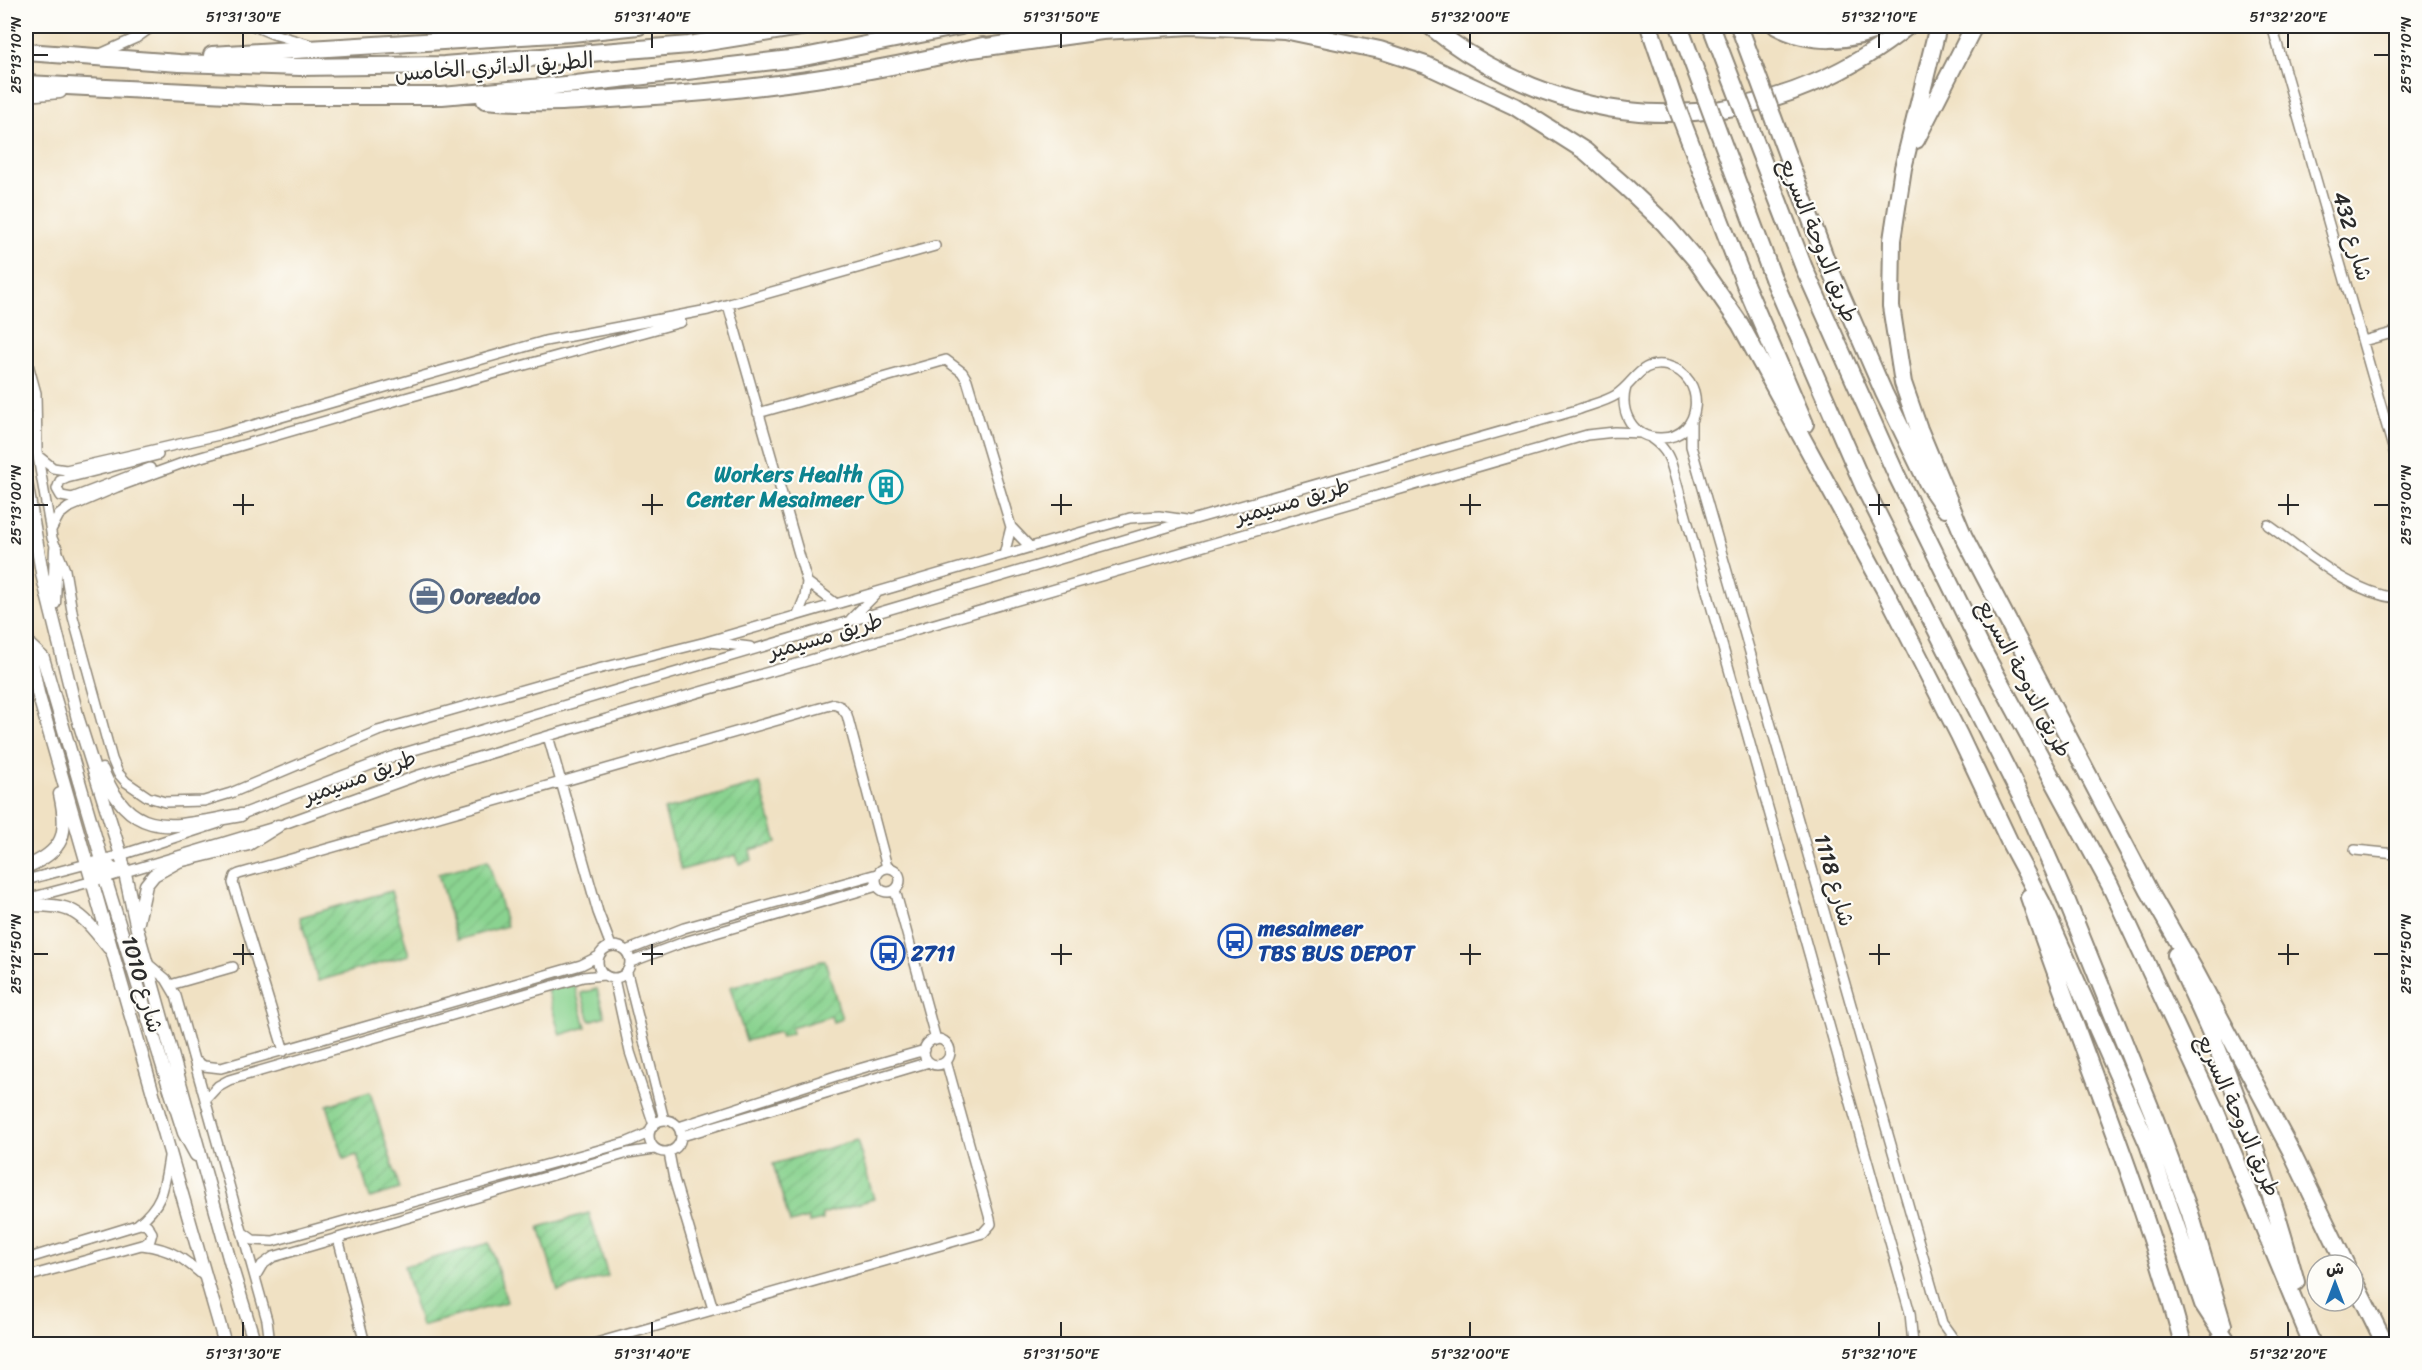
<svg xmlns="http://www.w3.org/2000/svg" width="2422" height="1370" viewBox="0 0 2422 1370" font-family="Sriracha,'Playpen Sans Arabic',sans-serif">
<style>
.garden{fill:url(#garden-furrows);stroke:#5a7f5e;stroke-width:1.5}
.pitch{fill:#8ad390;stroke:#5a7f5e;stroke-width:1.5}
.lines{fill:none;stroke-linecap:round;stroke-linejoin:round}
.street-casing{stroke:#8e8677;stroke-width:12}
.secondary-casing{stroke:#8e8677;stroke-width:15}
.highway-casing{stroke:#8e8677;stroke-width:20}
.street{stroke:#fff;stroke-width:9}
.secondary{stroke:#fff;stroke-width:12}
.highway{stroke:#fff;stroke-width:16}
.highway-bridge-casing{stroke:#8e8677;stroke-width:20;stroke-linecap:butt}
.highway-bridge{stroke:#fff;stroke-width:16}
.ticks{fill:none;stroke:#2b2b2b;stroke-width:2}
.labels{text-anchor:middle;stroke-width:4.5;stroke-linejoin:round;paint-order:stroke}
.street-label{font-size:22px;fill:#2b2b2b;stroke:#fdfcf7}
.culture-label{font-size:22px;font-weight:bold;fill:#0d838f;stroke:#fdfcf7;text-anchor:end}
.service-label{font-size:22px;font-weight:bold;fill:#4e5e75;stroke:#fdfcf7;text-anchor:start}
.transit-label{font-size:22px;font-weight:bold;fill:#164399;stroke:#fdfcf7;text-anchor:start}
.neatline{fill:none;stroke:#2b2b2b;stroke-width:2}
.ticks-label{font-size:15px;text-anchor:middle;fill:#2b2b2b}
</style>
<defs>
<pattern id="garden-furrows" width="10" height="10" patternUnits="userSpaceOnUse" patternTransform="scale(1.5)"><rect width="10" height="10" fill="#8ad390"/><path d="M-1 1l2-2M0 10L10 0M9 11l2-2" fill="none" stroke="#77b57c"/></pattern>
</defs>
<rect width="100%" height="100%" fill="#fdfcf7"/>
<filter id="ink" filterUnits="userSpaceOnUse"><feTurbulence type="fractalNoise" baseFrequency=".0167" numOctaves="2"/><feDisplacementMap in="SourceGraphic" scale="12" xChannelSelector="R" yChannelSelector="G"/><feConvolveMatrix kernelMatrix="1 2 1 2 8 2 1 2 1" color-interpolation-filters="sRGB"/></filter>
<filter id="wash" filterUnits="userSpaceOnUse"><feTurbulence type="fractalNoise" baseFrequency=".008" numOctaves="4" result="noise"/><feDisplacementMap in="SourceGraphic" scale="24" xChannelSelector="R" yChannelSelector="G"/><feGaussianBlur stdDeviation="1.35" result="paint"/><feColorMatrix in="noise" values="0 0 0 0 0 0 0 0 0 0 0 0 0 0 0 0 0 1.4 0 .05"/><feComposite in="paint" operator="in"/></filter>
<g filter="url(#wash)">
<rect width="100%" height="100%" fill="#f0e1c3"/>
<path class="garden" d="M760,783l17,60 -27,7 2,10 -13,4 -3,-9 -55,15 -17,-60z
M488,860l19,66 -50,14 -19,-66z
M391,891l18,64 -91,26 -18,-64z
M825,960l17,59 -9,3 -2,-6 -40,12 1,5 -11,4 -2,-5 -33,9 -16,-54z
M370,1092l30,97 -30,9 -13,-43 -13,4 -17,-54z
M857,1140l17,59 -52,15 1,6 -14,3 -1,-5 -18,5 -17,-59z
M589,1213l19,63 -50,15 -19,-64z
M490,1243l17,59 -86,24 -17,-60z"/>
<path class="pitch" d="M574,983l12,44 -26,8 -13,-45z
M597,989l8,27 -15,5 -9,-28z"/>
</g>
<g filter="url(#ink)">
<g class="lines">
<g class="street-casing">
<path id="street" d="M254,26l19,8 35,10
M2272,26l124,432
M100,54l36,-16 17,-12
M728,305l79,277 -2,15 -7,17
M2363,341l33,-9
M26,357l10,36 1,58 15,87 13,32 8,47 39,142 6,14 8,9 22,15 17,5 39,-1 27,-8 147,-62 200,-57 128,-32 424,-124 29,-2 27,4
M758,413l188,-53 16,12 5,8 44,147 19,20
M1691,422v24l251,877 15,21
M1651,438c13,9 18,17 22,32l237,843 3,31
M38,456l15,12 13,2 153,-35 326,-94 163,-31 227,-64
M150,468l-78,30 -11,-2 -4,-7 3,-8 7,-3 91,-23
M2268,525c39,27 80,67 128,73
M51,530l8,-15 9,-7 49,-21 74,-27 214,-62 276,-76
M1004,555l7,-28
M807,582l28,21
M851,619l26,-26
M710,642l40,5
M548,736l50,176 13,34
M237,816l160,-61 791,-234 389,-111c12,-5 28,-8 39,-15 19,-12 24,-36 52,-29 40,11 35,72 -7,72 -29,1 -42,-27 -35,-51
M2355,850l41,4
M876 880a12 12 0 1 1 24 0a12 12 0 1 1-24 0Z
M26,880l95,-25 98,-32
M895,890l41,150
M26,899l79,-21 173,-52 141,-51 129,-39 1039,-301 28,-3 26,1
M598 962a16 16 0 1 1 32 0a16 16 0 1 1-32 0Z
M626,951l58,-23 193,-54
M631,962l53,-20 193,-56
M147,963l19,16 10,17 91,324 3,24
M627,973l37,147
M614,979l16,73 24,73
M170,985l63,-18
M924 1052a13 13 0 1 1 26 0a13 13 0 1 1-26 0Z
M284,1051l-51,-168 2,-7 4,-2 595,-170 7,3 6,8 40,152
M194,1060l10,6 17,2 360,-103 18,-9
M205,1100l13,-14 11,-6 354,-103 21,-2
M649 1136a16 16 0 1 1 32 0a16 16 0 1 1-32 0Z
M679,1127l166,-54 80,-23
M682,1136l247,-74
M669,1153l5,26 39,130
M137,1225c26,-21 27,-36 32,-68
M242,1232l11,8 20,1 355,-99 21,-9
M338,1238l27,106
M142,1245c30,4 41,13 63,32
M26,1259l114,-35 7,1 5,8 -2,7 -5,4 -119,33
M255,1277l7,-12 11,-8 355,-104 26,-4
M593,1344l390,-111 8,-9 -1,-5 -44,-158"/>
</g>
<g class="secondary-casing">
<path id="secondary" d="M26,95l34,-3
M26,482l17,96 35,141 43,136 16,74 94,336 24,79
M54,603l2,-54
M26,633l12,60 187,651
M28,644l15,14 59,202 10,9 12,3
M102,770c30,74 74,56 139,45
M87,864l11,4 7,10 62,202 17,53 12,22
M26,867c38,-16 43,-33 34,-73
M26,905c49,0 52,5 83,43
M138,922l8,-37 8,-10 25,-14 70,-17 29,-18"/>
</g>
<g class="highway-casing">
<path id="highway" d="M1430,26c23,19 50,36 77,49 134,66 286,44 401,-49
M1776,26c33,18 75,17 108,0
M1938,26l-35,142 -11,72 -1,66 12,77 16,46 45,108 185,354 46,80 95,178 56,116
M972,49l130,-18 90,-5 92,4 96,20 46,15 88,41 71,45 41,36 38,36 31,36 45,65 146,268 73,143 51,108 32,60 106,241 55,160 26,40
M26,52l153,11 121,4 144,-2 245,-20 118,-19
M212,55l360,-22 67,-7
M26,84l243,12h173l134,-12 223,-26 162,-32
M485,100c52,5 103,1 155,-3 116,-7 230,-23 343,-51
M1916,140l58,-114
M1826,260l58,133 44,91 17,25
M1804,268l92,206 84,171 130,240 106,227 96,232
M1773,278l91,209 159,314 41,93 91,225 35,94 33,112
M1745,284l60,140
M2029,897c51,149 114,295 154,447
M2176,955c12,30 27,59 39,88 33,78 59,158 81,239
M2353,1279l32,65"/>
</g>
<use href="#street" class="street"/>
<use href="#secondary" class="secondary"/>
<use href="#highway" class="highway"/>
<g class="highway-bridge-casing">
<path id="highway-bridge" d="M1649,26l28,82 68,176
M1679,26l94,252
M1711,26l93,242
M1739,26l87,234"/>
</g>
<use href="#highway-bridge" class="highway-bridge"/>
</g>
</g>
<path class="ticks" d="M243,33v15M652,33v15M1061,33v15M1470,33v15M1879,33v15M2288,33v15M33,55h15M2374,55h15M243,494v21M652,494v21M1061,494v21M1470,494v21M1879,494v21M2288,494v21M33,505h15M233,505h21M642,505h21M1051,505h21M1460,505h21M1869,505h21M2278,505h21M2374,505h15M243,944v21M652,944v21M1061,944v21M1470,944v21M1879,944v21M2288,944v21M33,954h15M233,954h21M642,954h21M1051,954h21M1460,954h21M1869,954h21M2278,954h21M2374,954h15M243,1322v15M652,1322v15M1061,1322v15M1470,1322v15M1879,1322v15M2288,1322v15"/>
<defs>
<g id="building-ring" transform="scale(1.725)"><circle r="9.5" fill="#fdfcf7" stroke="#0f9aa8" stroke-width="1.5"/><path d="M-4-6H4V6H1V3H-1V6H-4ZM-2.5-4.3h1.7v1.8h-1.7ZM.8-4.3h1.7v1.8H.8ZM-2.5-1h1.7V.8h-1.7ZM.8-1h1.7V.8H.8Z" fill="#0f9aa8"/></g>
<g id="office-ring" transform="scale(1.725)"><circle r="9.5" fill="#fdfcf7" stroke="#5c6f8a" stroke-width="1.5"/><path d="M-6-3h4V-5.5h4V-3h4V5H-6ZM-1-4.5V-3h2v-1.5ZM-6 0V1H6V0Z" fill="#5c6f8a"/></g>
<g id="bus-ring" transform="scale(1.725)"><circle r="9.5" fill="#fdfcf7" stroke="#1a4fb4" stroke-width="1.5"/><path d="M-5-6H5V4H4V6H2V4H-2V6H-4V4H-5ZM-3.5-4V0h7V-4ZM-3.5 1.2v1.5H-2V1.2ZM2 1.2v1.5H3.5V1.2Z" fill="#1a4fb4"/></g>
</defs>
<g fill-rule="evenodd">
<use href="#building-ring" x="886" y="487"/>
<use href="#office-ring" x="427" y="596"/>
<use href="#bus-ring" x="1235" y="941"/>
<use href="#bus-ring" x="888" y="953"/>
</g>
<g class="labels">
<g class="street-label">
<text transform="translate(494 66) rotate(-4)" y="8">الطريق الدائري الخامس</text>
<text transform="translate(2353 236) rotate(74)" y="8">شارع 432</text>
<text transform="translate(1819 240) rotate(68)" y="8">طريق الدوحة السريع</text>
<text transform="translate(1292 500) rotate(-16)" y="8">طريق مسيمير</text>
<text transform="translate(825 635) rotate(-16)" y="8">طريق مسيمير</text>
<text transform="translate(2025 678) rotate(62)" y="8">طريق الدوحة السريع</text>
<text transform="translate(359 776) rotate(-20)" y="8">طريق مسيمير</text>
<text transform="translate(1835 880) rotate(74)" y="8">شارع 1118</text>
<text transform="translate(143 984) rotate(74)" y="8">شارع 1010</text>
<text transform="translate(2239 1115) rotate(66)" y="8">طريق الدوحة السريع</text>
</g>
<g class="culture-label">
<text x="863" y="482">Workers Health<tspan x="863" dy="25">Center Mesaimeer</tspan></text>
</g>
<g class="service-label">
<text x="450" y="604">Ooreedoo</text>
</g>
<g class="transit-label">
<text x="1258" y="936">mesaimeer<tspan x="1258" dy="25">TBS BUS DEPOT</tspan></text>
<text x="911" y="961">2711</text>
</g>
</g>
<rect width="2422" height="1370" fill="none" stroke="#fdfcf7" stroke-width="66"/>
<g transform="translate(2335 1283)"><circle r="28" fill="#fdfcf7" stroke="#a9a8a5" stroke-width="1.5"/>
<path d="M0-4.5L10 22L0 15L-10 22Z" fill="#1f6fb2"/>
<text y="-9" font-size="16" font-weight="bold" text-anchor="middle" fill="#2b2b2b">ش</text>
</g>
<rect x="33" y="33" width="2356" height="1304" class="neatline"/>
<g class="ticks-label">
<text x="243" y="22">51°31'30"E</text>
<text x="652" y="22">51°31'40"E</text>
<text x="1061" y="22">51°31'50"E</text>
<text x="1470" y="22">51°32'00"E</text>
<text x="1879" y="22">51°32'10"E</text>
<text x="2288" y="22">51°32'20"E</text>
<text transform="translate(16 55) rotate(-90)" y="5">25°13'10"N</text>
<text transform="translate(2406 55) rotate(-90)" y="5">25°13'10"N</text>
<text transform="translate(16 505) rotate(-90)" y="5">25°13'00"N</text>
<text transform="translate(2406 505) rotate(-90)" y="5">25°13'00"N</text>
<text transform="translate(16 954) rotate(-90)" y="5">25°12'50"N</text>
<text transform="translate(2406 954) rotate(-90)" y="5">25°12'50"N</text>
<text x="243" y="1359">51°31'30"E</text>
<text x="652" y="1359">51°31'40"E</text>
<text x="1061" y="1359">51°31'50"E</text>
<text x="1470" y="1359">51°32'00"E</text>
<text x="1879" y="1359">51°32'10"E</text>
<text x="2288" y="1359">51°32'20"E</text>
</g>
</svg>
